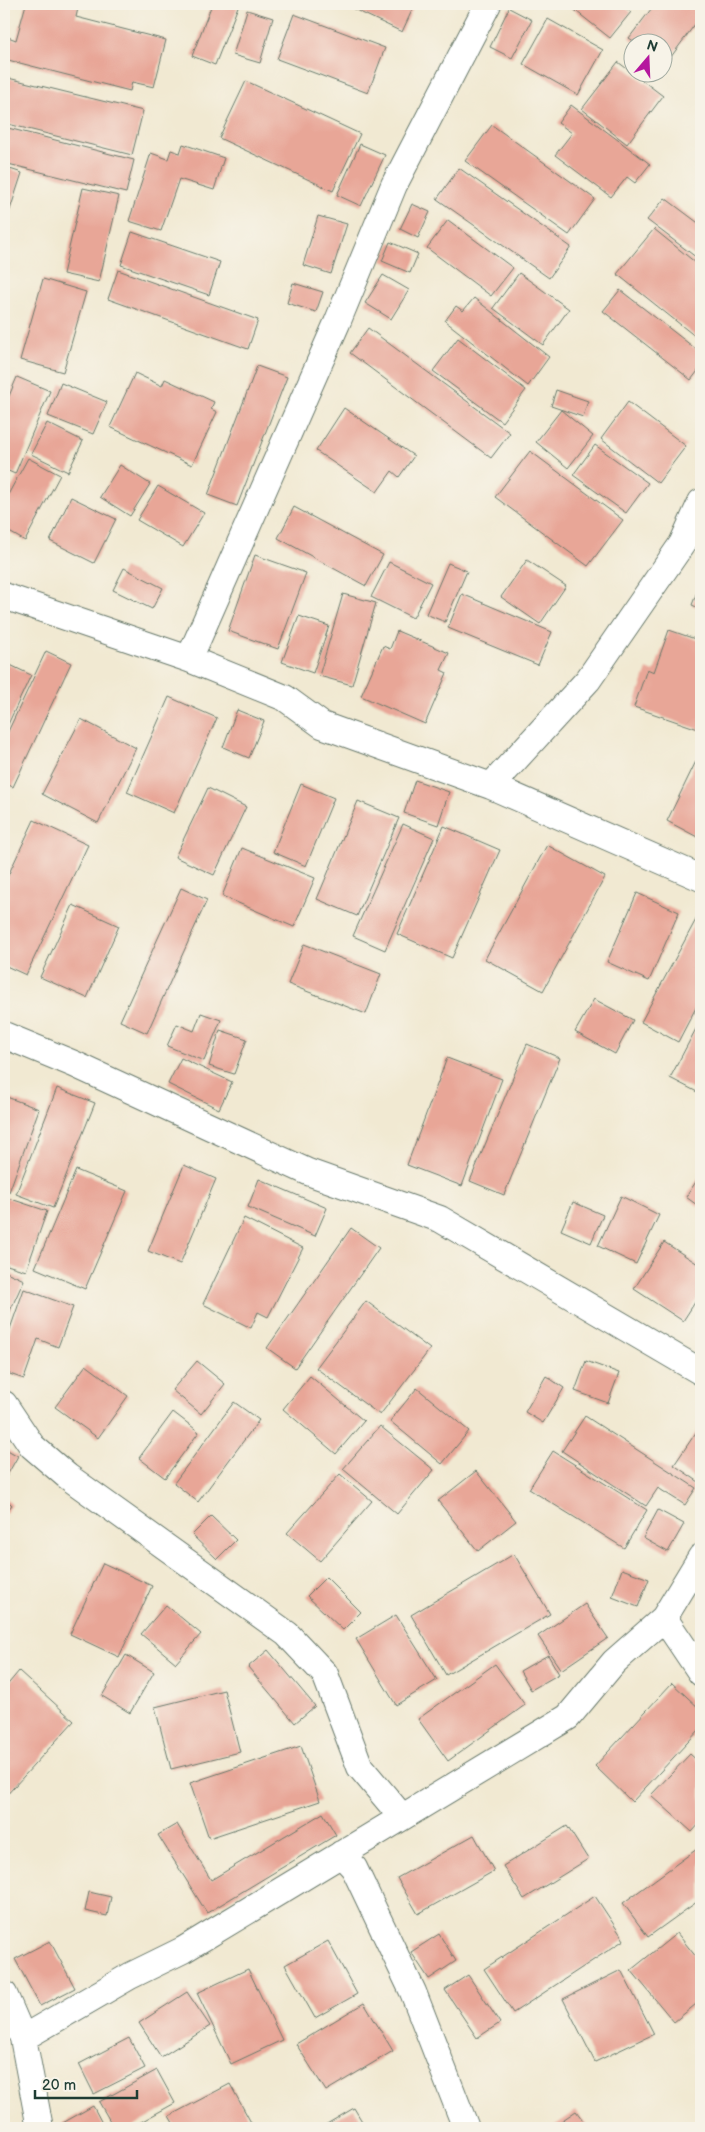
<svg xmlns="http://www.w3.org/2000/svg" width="705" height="2132" viewBox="0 0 705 2132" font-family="'Balsamiq Sans',sans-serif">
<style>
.building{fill:#e8a697}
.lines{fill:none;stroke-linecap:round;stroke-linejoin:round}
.street-casing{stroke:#68796b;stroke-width:28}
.street{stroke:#fff;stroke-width:26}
</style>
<rect width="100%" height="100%" fill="#f7f3e8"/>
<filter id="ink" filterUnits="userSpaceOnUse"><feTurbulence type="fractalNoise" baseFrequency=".02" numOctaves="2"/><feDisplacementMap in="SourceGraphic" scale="10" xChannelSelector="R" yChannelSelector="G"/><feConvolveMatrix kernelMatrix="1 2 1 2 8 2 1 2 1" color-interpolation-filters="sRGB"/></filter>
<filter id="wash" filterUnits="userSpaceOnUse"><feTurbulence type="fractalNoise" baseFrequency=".0096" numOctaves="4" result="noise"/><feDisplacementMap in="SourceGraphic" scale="20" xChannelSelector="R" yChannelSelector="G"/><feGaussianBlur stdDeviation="1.12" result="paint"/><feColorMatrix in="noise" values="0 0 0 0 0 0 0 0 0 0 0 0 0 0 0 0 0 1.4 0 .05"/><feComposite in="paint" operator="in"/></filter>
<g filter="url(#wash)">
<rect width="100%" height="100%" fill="#f1e9d2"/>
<g id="blocks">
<path class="building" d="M26,4h53l-3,13 90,23 -12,47 -22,-5 -2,9 -126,-32 4,-22 8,3z
M212,4h27l-24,61 -23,-9z
M343,4h72l-13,28z
M567,4h54l10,8 -21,26z
M655,4h41l5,3v9l-36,49 -3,-2v-21h-27l-6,-4z
M509,8l23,12 -20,38 -22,-11z
M247,10l26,8 -13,45 -27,-8z
M294,14l91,34 -17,45 -91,-34z
M548,19l55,31 -25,45 -55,-31z
M618,62l45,34 -36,48 -45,-35z
M4,77l139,34 -11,44 -128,-32z
M246,81l114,53 -27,57 -114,-53z
M571,105l79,59 -15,19 -8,-6 -16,20 -56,-42 17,-22 -14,-10z
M492,125l103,74 -26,36 -104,-74z
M4,127l130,33 -8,33 -122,-30z
M183,144l41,14 -10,32 -35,-11 -18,52 -32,-10 22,-68 17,6 3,-9 9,3z
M360,144l25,11 -24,51 -24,-11z
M4,167l18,6 -16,49 -2,-1z
M459,168l112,79 -22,31 -112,-79z
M83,188l36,8 -20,86 -36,-8z
M665,198l36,27v36l-54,-41z
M412,204l18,8 -12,26 -18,-9z
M318,216l29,8 -16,50 -28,-9z
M448,220l65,48 -22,28 -64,-48z
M654,229l47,38v74l-84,-67z
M132,232l88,30 -11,33 -88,-30z
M390,242l28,12 -8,19 -28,-12z
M118,270l140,50 -10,29 -140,-50z
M519,273l50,36 -26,36 -50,-37z
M383,275l26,15 -18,29 -26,-16z
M43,279l43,13 -23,80 -43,-12z
M293,283l30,9 -7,20 -29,-9z
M620,290l81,63v14l-10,13 -88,-69z
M474,298l75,59 -21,29 -83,-65 11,-15 7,5z
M368,328l142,105 -19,25 -141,-105z
M458,338l68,52 -24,32 -69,-51z
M257,366l30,11 -50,129 -29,-11z
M135,373l27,13 3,-7 49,23 -3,7 6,3 -25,53 -82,-38z
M17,377l33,14 -35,83 -11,-5v-75l5,2z
M61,383l46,19 -14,32 -45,-18z
M556,390l32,11 -5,16 -32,-11z
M628,402l58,44 -28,37 -57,-44z
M344,408l70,48 -15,21 -7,-6 -15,21 -61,-41z
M561,410l32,26 -25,32 -32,-26z
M47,423l36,18 -15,31 -37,-18z
M595,445l53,38 -22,30 -53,-38z
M530,451l93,69 -35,46 -93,-69z
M28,458l32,17 -35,66 -21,-12v-27z
M120,465l30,19 -20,32 -30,-19z
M158,486l46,27 -21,34 -46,-27z
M71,497l45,22 -22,44 -44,-22z
M294,507l89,48 -17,31 -88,-48z
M255,555l51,18 -28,76 -50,-18z
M527,560l39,26 -26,38 -39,-27z
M389,562l42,21 -18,35 -42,-21z
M448,563l19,8 -22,51 -19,-8z
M124,568l39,20 -11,21 -39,-19z
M701,581v28l-9,-4z
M343,594l33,9 -24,82 -33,-9z
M462,594l90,38 -14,33 -90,-37z
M299,616l30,10 -16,47 -31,-11z
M669,630l32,11v89l-67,-23 13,-38 7,3z
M397,631l52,22 -8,17 6,3 -22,51 -64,-28 22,-50 7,3z
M46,651l25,12 -58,124 -9,-4v-43z
M4,662l27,13 -27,58z
M169,697l48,21 -43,95 -47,-21z
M237,710l27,11 -15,37 -26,-11z
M81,719l55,29 -38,75 -56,-29z
M701,751v88l-34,-18z
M415,780l34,12 -11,33 -34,-12z
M301,784l33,14 -28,68 -33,-14z
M208,788l38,19 -32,68 -39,-18z
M358,801l41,17 -42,98 -40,-17z
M34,820l54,25 -62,130 -22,-10v-81z
M403,824l31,14 -49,112 -32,-14z
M444,826l56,24 -48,108 -55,-24z
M547,845l58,32 -62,114 -58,-32z
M242,848l73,30 -21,49 -72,-31z
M181,888l26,12 -60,133 -27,-12z
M637,893l42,19 -30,69 -42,-19z
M73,905l46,21 -32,72 -47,-21z
M699,914l2,2v82l-23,44 -37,-20z
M304,944l77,30 -15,40 -78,-30z
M594,999l39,21 -18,34 -40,-22z
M701,1003v14l-6,-4z
M201,1013l20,7 -17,41 -37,-15 10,-22 17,7z
M698,1025l3,1v68l-31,-16z
M220,1030l27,9 -13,35 -25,-8z
M527,1044l33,14 -56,137 -34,-14z
M181,1058l51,24 -13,27 -51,-25z
M447,1058l55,21 -40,107 -55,-21z
M57,1088l38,15 -42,105 -37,-14z
M4,1096l35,13 -30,83 -5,-2z
M184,1165l32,14 -36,85 -32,-13z
M76,1170l51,21 -42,98 -50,-21z
M701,1174v34l-15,-11z
M259,1179l68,29 -12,28 -67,-29z
M621,1196l38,19 -23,49 -38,-18z
M5,1197l42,14 -21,60 -22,-7z
M573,1202l30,13 -12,28 -30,-13z
M244,1218l59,30 -35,69 -10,-5 -7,16 -48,-24z
M351,1228l28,20 -84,120 -28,-20z
M664,1242l37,24v27l-18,28 -49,-32z
M4,1271l20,9 -20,44z
M24,1289l49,18 -15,40 -20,-8 -14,40 -20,-7v-26z
M366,1301l64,48 -50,66 -64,-47z
M197,1361l28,23 -24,30 -29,-24z
M586,1361l33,12 -11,30 -33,-12z
M86,1365l42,31 -30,42 -43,-31z
M310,1376l54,45 -28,33 -53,-45z
M546,1376l18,12 -21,35 -18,-11z
M417,1388l52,43 -27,33 -52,-43z
M234,1402l25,18 -61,82 -24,-19z
M173,1412l26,20 -34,46 -26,-20z
M585,1416l111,72 -11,17 -27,-17 -12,18 -84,-55z
M701,1425v54l-2,3 -25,-17z
M380,1426l54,44 -37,44 -54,-45z
M4,1448l14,8 -13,23h-1z
M553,1451l94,59 -23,38 -95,-59z
M476,1471l40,50 -38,30 -40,-50z
M340,1474l32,27 -52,60 -33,-28z
M4,1497l8,8 -8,10z
M658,1510l26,14 -16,28 -25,-14z
M211,1516l25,24 -19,19 -25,-24z
M514,1554l36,60 -104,61 -35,-60z
M103,1563l49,23 -33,71 -49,-23z
M622,1569l27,10 -11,28 -26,-10z
M326,1577l35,35 -18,18 -36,-34z
M585,1604l23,34 -47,32 -23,-34z
M166,1605l35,29 -25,29 -35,-29z
M396,1615l41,65 -41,25 -40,-66z
M268,1650l47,56 -20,17 -47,-56z
M126,1655l28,17 -24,41 -28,-17z
M548,1655l11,19 -28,16 -11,-19z
M495,1664l30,41 -77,56 -30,-42z
M19,1671l55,50 -70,77v-109z
M672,1683l29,27v18l-69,74 -37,-36z
M224,1690l16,62 -69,17 -16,-62z
M301,1746l19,55 -111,37 -19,-55z
M690,1754l11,10v58l-9,10 -41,-37z
M323,1813l13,22 -129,78 -49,-78 19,-11 34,56z
M567,1826l21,33 -64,40 -21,-33z
M474,1835l20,36 -76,43 -21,-36z
M701,1846v53l-53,38 -25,-34z
M89,1892l22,5 -4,19 -22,-5z
M595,1896l29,44 -111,73 -29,-44z
M677,1933l24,30v37l-27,22 -43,-52z
M439,1934l17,27 -27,18 -18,-27z
M50,1941l25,47 -35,18 -25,-47z
M328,1941l29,53 -42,24 -30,-53z
M248,1969l34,71 -51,24 -34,-71z
M621,1970l33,64 -59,28 -32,-63z
M468,1975l32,48 -23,15 -32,-48z
M187,1992l23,34 -49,31 -22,-34z
M364,2003l29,48 -67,40 -30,-47z
M129,2038l16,30 -51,26 -15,-30z
M157,2070l18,33 -45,25h-16l-15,-26z
M230,2084l24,44h-78l-7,-12z
M93,2106l11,21 -41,1 -2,-4z
M354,2108l12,20h-46z
M576,2111l13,17h-38z"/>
</g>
</g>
<g filter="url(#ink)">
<use href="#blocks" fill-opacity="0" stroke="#68796b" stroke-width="1"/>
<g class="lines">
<g class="street-casing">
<path id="street" d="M4,596l185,63 96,39 37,27 169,61 210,92
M189,659l148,-336 57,-138 94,-181
M491,786l97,-106 94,-136 19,-42
M4,1035l70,29 234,108 132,47 261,153
M4,1404l28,42 35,30 220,158 38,40 35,93 42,50
M664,1618l37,55
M341,1854l13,14 59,124 53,136
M4,1994l19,44 107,-62 53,-26 385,-233 46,-55 50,-44 37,-61
M23,2038l17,90"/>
</g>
<use href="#street" class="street"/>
</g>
</g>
<rect width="705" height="2132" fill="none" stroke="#f7f3e8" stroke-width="20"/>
<g transform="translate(648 58) rotate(19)"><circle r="24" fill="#f7f3e8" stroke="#a1aaa0"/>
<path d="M0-4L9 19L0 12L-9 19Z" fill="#b5179e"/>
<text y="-8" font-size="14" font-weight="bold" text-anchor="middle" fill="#1f3d34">N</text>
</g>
<path d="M35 2090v8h102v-8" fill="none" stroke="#1f3d34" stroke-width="2.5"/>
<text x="42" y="2090" font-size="15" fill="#1f3d34" stroke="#f7f3e8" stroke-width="4" paint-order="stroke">20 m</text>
</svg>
